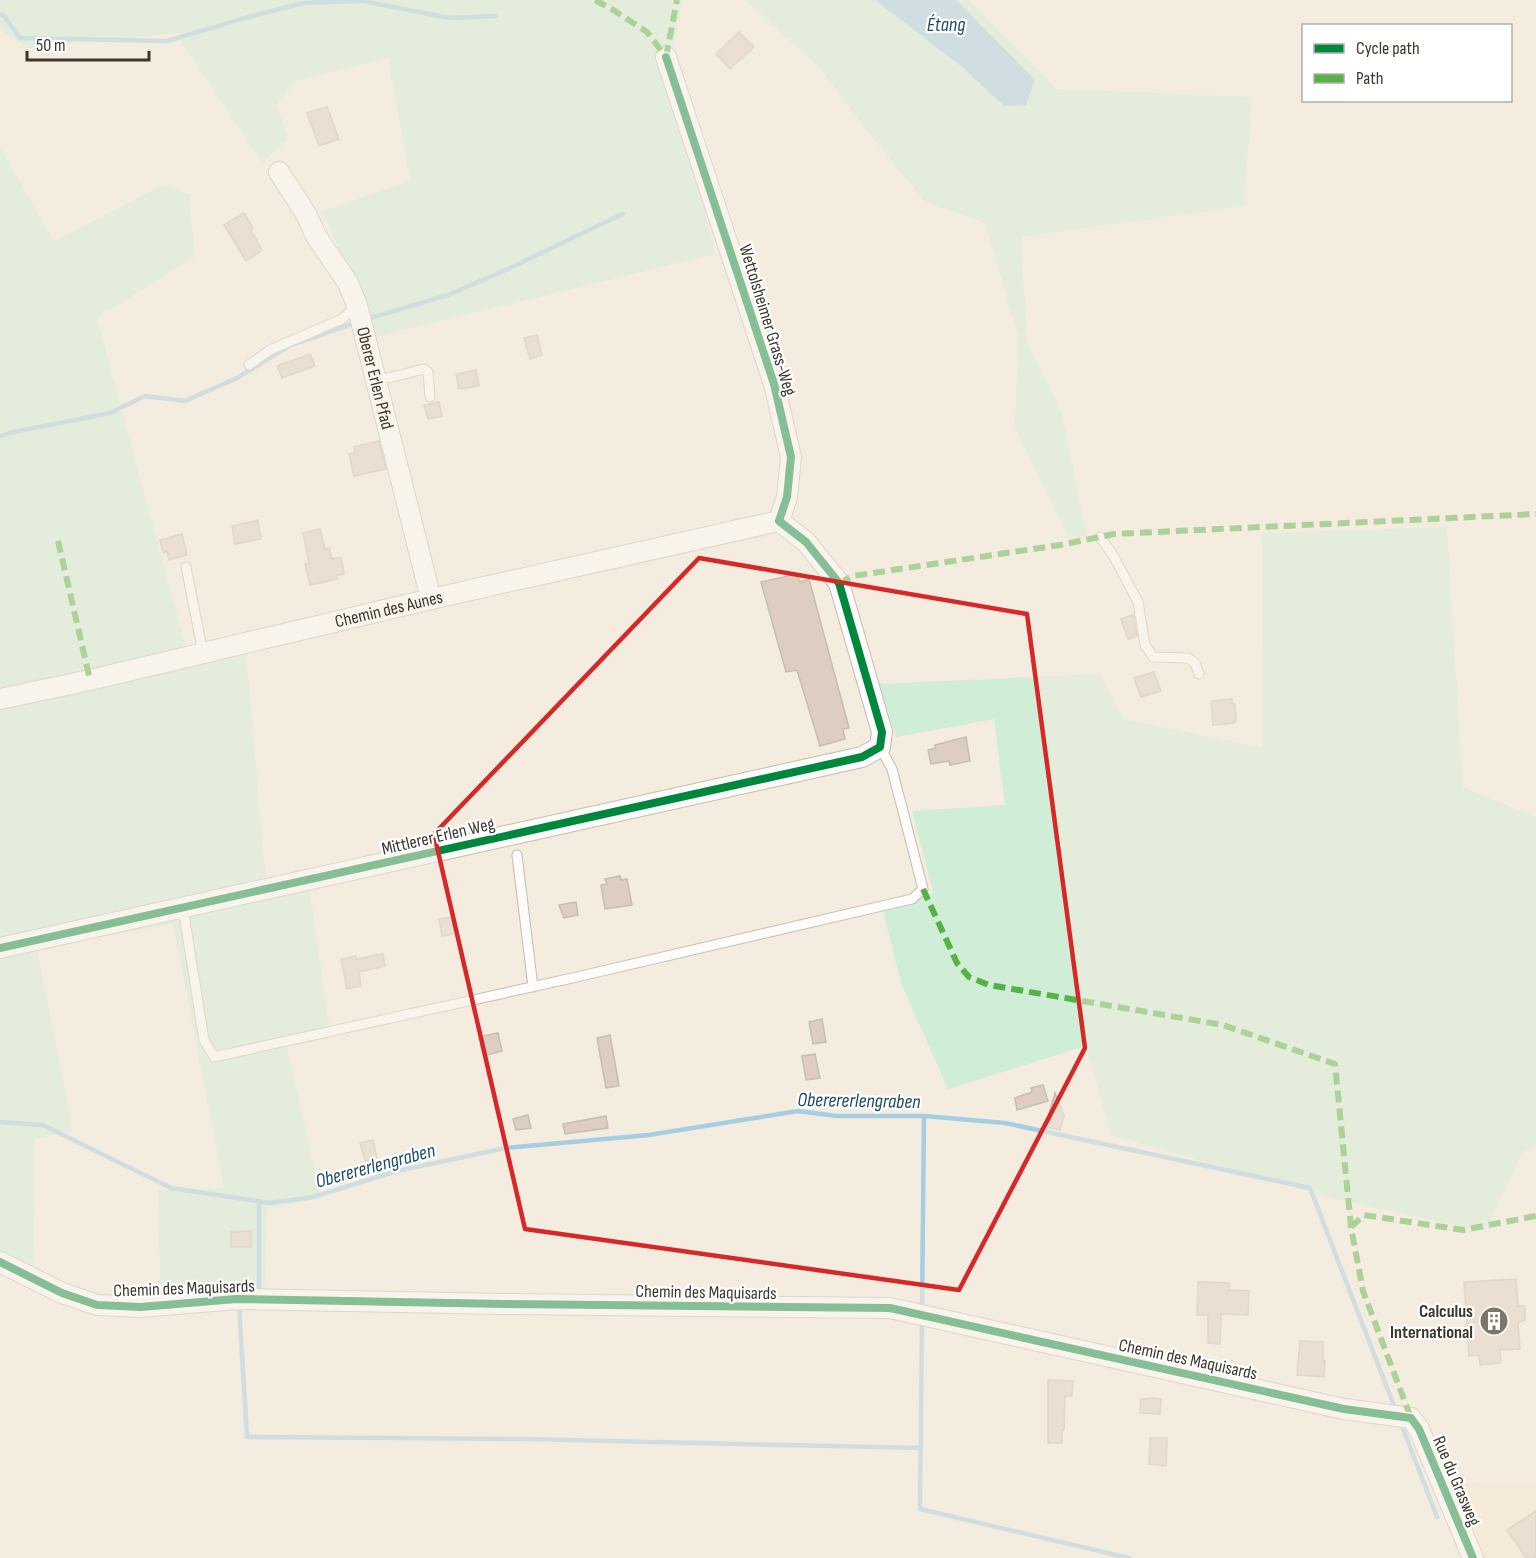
<svg xmlns="http://www.w3.org/2000/svg" width="1536" height="1558" viewBox="0 0 1536 1558" font-family="'Sofia Sans Condensed',sans-serif">
<style>
.built{fill:#f3e7ce}
.green{fill:#d0edd8}
.water{fill:#a5cde4}
.lines{fill:none;stroke-linecap:round;stroke-linejoin:round}
.stream{stroke:#a5cde4;stroke-width:4.5}
.building{fill:#ddcec1;stroke:#c6beb4;stroke-width:1.5}
.service-casing{stroke:#c2bdb1;stroke-width:11}
.minor-casing{stroke:#c2bdb1;stroke-width:22}
.service{stroke:#fdfcfa;stroke-width:9}
.minor{stroke:#fdfcfa;stroke-width:20}
.quiet{stroke:#57b246;stroke-width:6;stroke-dasharray:12 6;stroke-linecap:butt}
.cycleway-casing{stroke:#fff;stroke-width:11}
.cycleway{stroke:#00873e;stroke-width:8}
.marked{fill:none;stroke:#d62828;stroke-width:4.5;stroke-linejoin:round}
.labels{text-anchor:middle;stroke-width:4.5;stroke-linejoin:round;paint-order:stroke}
.street-label{font-size:18px;fill:#3c372c;stroke:#fff}
.poi-label{font-size:18px;font-weight:bold;fill:#3c372c;stroke:#fff;text-anchor:end}
.water-label{font-size:20px;font-style:italic;fill:#1d4c66;stroke:#fff}
</style>
<rect width="100%" height="100%" fill="#f4ecde"/>
<path class="built" d="M1445,1482l91,2v74h-69z"/>
<path class="green" d="M0,0h682l-9,52 23,121 19,81 -340,83 -52,-126 87,-30 -22,-123 -92,23 -19,23 11,35 -26,24 -83,-124 8,-7 -159,16 -28,-19z
M745,0h224l87,89 196,8 -8,109 -223,31 6,104 35,72 25,124 -19,-1 -53,-108 3,-93 -33,-112 -60,-21 -62,-76 -42,-57z
M0,147l54,94 109,-56 26,9 6,62 -98,62 93,345 56,-13 20,231 42,-5 23,162 -44,9 34,151 -54,11 -3,87 -103,13 -3,-118 66,-3 -51,-264 -136,24 36,183 -38,8 -2,148 -33,-14z
M1447,527l16,260 73,30v331l-13,4 -39,80 -160,-36 -213,-61 -25,-89 -138,43 -47,-106 -18,-72 50,-19 -21,-81 93,-6 -11,-86 -98,18 -17,-53 221,-10 24,45 139,29 -1,-215z"/>
<path class="water" d="M875,0h81l79,80 -9,25 -22,1 -43,-40z"/>
<g class="lines">
<path class="stream" d="M0,14l4,2 16,22 147,3 85,-25 51,-13 60,-2 86,17 47,-2
M367,319l81,-24 51,-22 124,-59
M0,436l14,-4 96,-19 35,-17 40,5 52,-23 54,-33 64,-22
M0,1122l43,3 128,63 99,15 43,-6 84,-26 109,-23 143,-13 149,-24 39,5h87l81,7 305,65 86,223
M255,1292l4,-1v-90
M239,1305l8,132 277,2 396,9
M922,1310l2,-194
M922,1322l-2,187 209,49
M1400,1421l37,96"/>
</g>
<path class="building" d="M739,32l15,15 -24,22 -14,-15z
M327,107l12,32 -20,7 -12,-33z
M244,213l9,15 -2,2 11,20 -16,11 -22,-36z
M537,335l5,20 -12,4 -6,-21z
M310,354l5,12 -33,12 -5,-12z
M476,370l3,16 -20,3 -3,-15z
M439,402l3,14 -14,3 -4,-14z
M379,441l7,28 -32,7 -5,-22 6,-1 -1,-6z
M258,520l3,19 -26,5 -3,-18z
M320,529l5,20 4,-1 3,11 9,-2 3,17 -8,2 1,3 -27,6 -5,-21 4,-1 -6,-30z
M182,534l5,21 -18,5 -2,-9 -4,2 -3,-13z
M797,574l3,8 9,-3 40,149 -6,1 2,10 -25,7 -23,-76 -11,2 -25,-90z
M1133,615l4,21 -9,3 -7,-20z
M1154,672l7,19 -20,6 -7,-19z
M1232,699v5h3l1,17h-2v2l-21,2 -2,-24z
M966,737l4,24 -20,4 -1,-4 -18,3 -3,-14 8,-2 -1,-3z
M620,876l1,4 6,-1 5,26 -27,4 -4,-24 6,-1 -2,-5z
M576,902l2,13 -14,3 -5,-13z
M451,917l3,17 -12,2 -3,-17z
M383,954l2,12 -26,6 2,14 -14,3 -6,-30 15,-3v3z
M822,1019l4,23 -13,2 -4,-22z
M498,1033l4,18 -19,5 -4,-19z
M610,1035l9,51 -13,2 -9,-50z
M815,1054l5,24 -14,2 -4,-24z
M1043,1085l5,16 -31,9 -2,-12 17,-6 -1,-4z
M1055,1093l9,23 -4,14 -15,-3z
M528,1115l3,13 -15,2 -3,-11z
M606,1116l2,12 -43,6 -2,-10z
M373,1140l4,18 -12,3 -5,-18z
M251,1231v16h-20v-15z
M1516,1279l2,27h7v14l-7,3 2,26 -20,1 1,13 -21,2 -1,-10 -10,1 -5,-74z
M1198,1282l31,1v7l20,1 -1,24 -27,-1 -1,30 -12,-1v-28h-11z
M1300,1341l23,1v19h2l-1,16 -27,-2z
M1048,1380l25,1 -1,15h-7l-1,34h-2v13h-14z
M1155,1398v1h6l-1,15 -20,-1 1,-14z
M1150,1438h17l-1,28 -17,-2z
M1536,1511v47h-10l-19,-28z"/>
<g class="lines">
<g class="service-casing">
<path id="service" d="M249,365l21,-15 72,-31 15,-14
M376,381l48,-12 4,3 2,25
M1100,537l13,18 25,47 7,43 8,12 35,1 7,5 4,11
M186,567l17,86
M517,855l16,132
M183,908l21,132 10,17 354,-78 344,-80 11,-10 -31,-120 -12,-22"/>
</g>
<g class="minor-casing">
<g id="minor">
<path id="s1" d="M279,172l27,42 10,22 32,47 9,22 74,294"/>
<path id="s2" d="M0,699l90,-19 341,-81 348,-78"/>
<path d="M0,948l862,-191 18,-10 2,-15 -43,-149 -33,-41 -27,-21 8,-24 4,-40 -17,-73 -108,-327"/>
<path d="M0,1262l62,31 35,12 44,2 95,-8 268,5 386,4 454,101 67,9 8,11 54,129"/>
</g>
</g>
<use href="#service" class="service"/>
<use href="#minor" class="minor"/>
<path class="quiet" d="M595,0l20,11 32,21 19,25
M666,57l11,-57
M58,541l32,139
M839,583l14,-7 207,-31 54,-11 422,-20
M923,889l34,74 12,14 20,8 234,40 112,39 16,163 12,64 48,127
M1351,1227l13,-12 99,15 73,-14"/>
<g class="cycleway-casing">
<path id="cycleway" d="M0,948l862,-191 18,-10 2,-15 -43,-149 -33,-41 -27,-21 8,-24 4,-40 -17,-73 -108,-327
M0,1262l62,31 35,12 44,2 95,-8 268,5 386,4 454,101 67,9 8,11 54,129"/>
</g>
<use href="#cycleway" class="cycleway"/>
</g>
<path d="M0 0H1536V1558H0ZM699,558l328,56 58,434 -126,242 -434,-61 -91,-395z" fill="#f4ecde" fill-opacity=".55" fill-rule="evenodd"/>
<path class="marked" d="M699,558l328,56 58,434 -126,242 -434,-61 -91,-395z"/>
<defs>
<g id="building-disc" transform="scale(1.5)"><circle r="9.5" fill="#7c766a" stroke="#fff"/><path d="M-4-6H4V6H1V3H-1V6H-4ZM-2.5-4.3h1.7v1.8h-1.7ZM.8-4.3h1.7v1.8H.8ZM-2.5-1h1.7V.8h-1.7ZM.8-1h1.7V.8H.8Z" fill="#fff"/></g>
</defs>
<g fill-rule="evenodd">
<use href="#building-disc" x="1494" y="1321"/>
</g>
<g class="labels">
<g class="street-label">
<text transform="translate(768 320) rotate(73)" y="6">Wettolsheimer Grass-Weg</text>
<text dy="6" stroke="none"><textPath href="#s1" startOffset="230">Oberer Erlen Pfad</textPath></text>
<text dy="6" stroke="none"><textPath href="#s2" startOffset="399">Chemin des Aunes</textPath></text>
<text transform="translate(438 836) rotate(-13)" y="6">Mittlerer Erlen Weg</text>
<text transform="translate(184 1288) rotate(-2)" y="6">Chemin des Maquisards</text>
<text transform="translate(706 1292) rotate(1)" y="6">Chemin des Maquisards</text>
<text transform="translate(1188 1359) rotate(12)" y="6">Chemin des Maquisards</text>
<text transform="translate(1457 1481) rotate(67)" y="6">Rue du Grasweg</text>
</g>
<g class="poi-label">
<text x="1473" y="1317">Calculus<tspan x="1473" dy="21">International</tspan></text>
</g>
<g class="water-label">
<text x="946" y="31">Étang</text>
<text transform="translate(859 1100) rotate(1)" y="7">Oberererlengraben</text>
<text transform="translate(375 1165) rotate(-15)" y="7">Oberererlengraben</text>
</g>
</g>
<rect x="1302" y="24" width="210" height="78" fill="#ffffff" stroke="#b1afab" stroke-width="1.5"/>
<rect x="1314" y="44" width="30" height="9" fill="#00873e" stroke="#b1afab" stroke-width="1.5"/>
<text x="1356" y="54" font-size="18" fill="#3c372c">Cycle path</text>
<rect x="1314" y="74" width="30" height="9" fill="#57b246" stroke="#b1afab" stroke-width="1.5"/>
<text x="1356" y="84" font-size="18" fill="#3c372c">Path</text>
<path d="M27 51v9h122v-9" fill="none" stroke="#3c372c" stroke-width="3"/>
<text x="36" y="51" font-size="18" fill="#3c372c" stroke="#ffffff" stroke-width="4.5" paint-order="stroke">50 m</text>
</svg>
